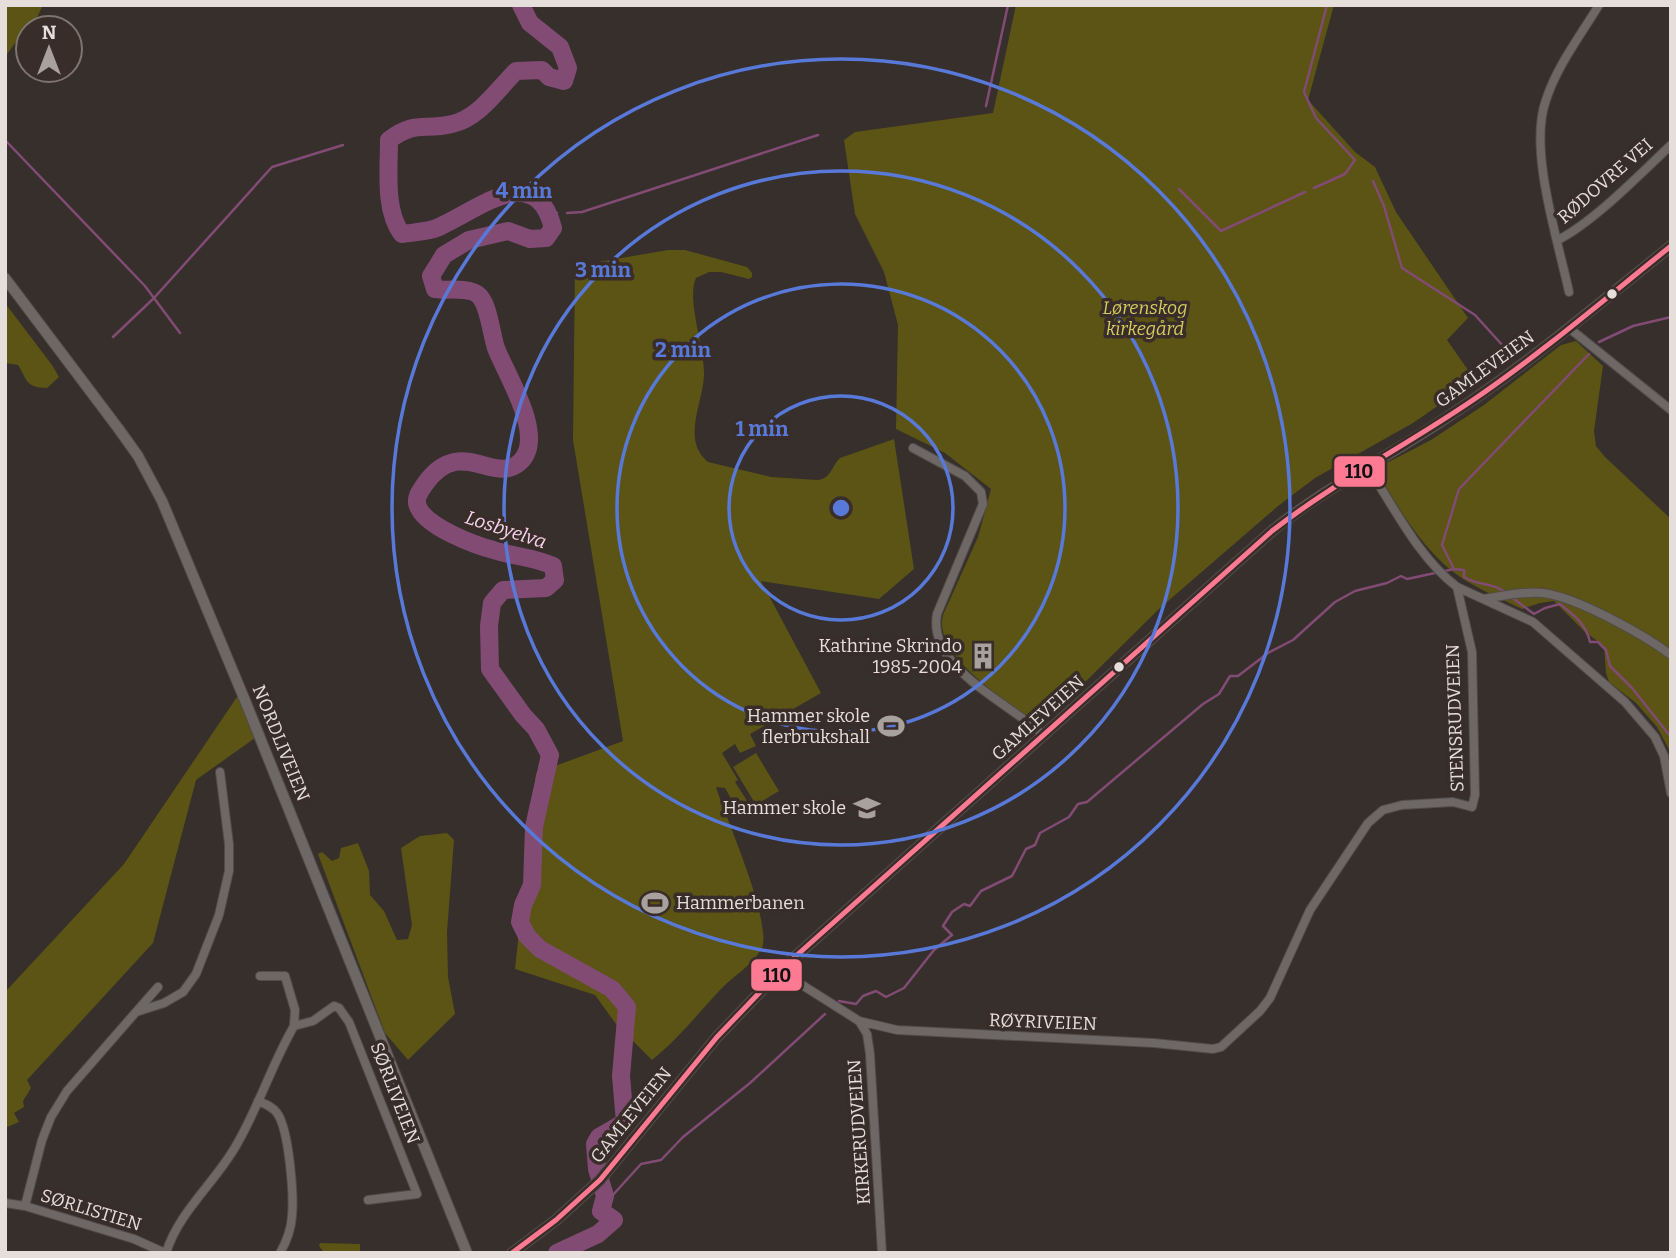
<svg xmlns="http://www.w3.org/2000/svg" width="1676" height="1258" viewBox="0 0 1676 1258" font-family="Bitter,serif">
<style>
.green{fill:#5b5414}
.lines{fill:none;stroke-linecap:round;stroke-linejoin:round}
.stream{stroke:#824b74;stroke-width:2.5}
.river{stroke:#824b74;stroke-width:18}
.street-casing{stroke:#514b49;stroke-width:10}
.secondary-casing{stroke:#514b49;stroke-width:12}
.street{stroke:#6d6765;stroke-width:8}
.secondary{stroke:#6d6765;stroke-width:10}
.bus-1-casing{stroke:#392d29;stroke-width:10}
.bus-1{stroke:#fe7a93;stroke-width:5}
.ring{fill:none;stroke:#5979d9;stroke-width:3.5}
.bus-dot{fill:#e6dedb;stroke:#392d29;stroke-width:2.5}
.labels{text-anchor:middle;stroke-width:7;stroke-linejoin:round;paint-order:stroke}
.street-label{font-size:18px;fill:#e6dedb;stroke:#392d29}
.park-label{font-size:18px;font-style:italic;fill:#d6cc5f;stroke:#392d29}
.poi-label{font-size:18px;fill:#e6dedb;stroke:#392d29;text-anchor:end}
.water-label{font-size:19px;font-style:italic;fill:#f8d4ee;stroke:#392d29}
.centre{fill:#5979d9;stroke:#392d29;stroke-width:3.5}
.ring-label{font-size:21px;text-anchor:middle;font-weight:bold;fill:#5979d9;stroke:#392d29;stroke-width:7;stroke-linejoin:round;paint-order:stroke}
.line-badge{stroke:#392d29;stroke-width:2.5}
.pale-badge-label{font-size:19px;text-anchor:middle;font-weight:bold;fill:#111}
</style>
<rect width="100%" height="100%" fill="#362f2c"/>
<path class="green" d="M5,5h38l-11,23h-4v3l-10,8 -13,18z
M1016,5h318l-26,95 47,52 20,15 21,45 72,106 -21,22 28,40 -62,43 -98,55 -37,28 -118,102 -89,88 -36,26c-28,-21 -103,-66 -92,-107l35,-78 13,-48 -46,-36 -49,-24 2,-104 -14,-53 -29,-58 -11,-74 11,-8 138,-19z
M668,250h17l62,17 5,6v4l-3,2 -28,-7h-12l-13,6c-10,20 9,71 8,97 -1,29 -23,65 4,87l63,15 46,3c14,-1 14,-13 23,-22l54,-19 20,130 -35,30 -118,-18 60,112 -71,41 6,12 -16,7 -5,-9 -13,9 16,27 -3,2 16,25 -11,7 -15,-26 -9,-1c9,29 59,140 45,163 -11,17 -29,27 -42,41 -22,24 -42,49 -67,69l-36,-36 -21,-29 -80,-26 21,-196 87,-32 -50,-301 2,-174z
M5,303l47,62 7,12 -12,11c-22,-1 -19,-7 -29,-23l-13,-2z
M1576,341l27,25 -9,65 2,15 9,11 66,62v234l-14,-26 -21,-24 -27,-21 -3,-9 -2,-27 -20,-15 -30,-30 -14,2 -18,6c-18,-9 -37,-17 -54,-27 -43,-26 -67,-71 -93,-113l56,-29 53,-35 77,-60z
M241,691l18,44 -63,45 -43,163 -126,137 4,8 -8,13 1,6 -10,6 5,9 -14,6v-136l119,-128z
M756,753l23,38 -23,14 -23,-38z
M447,833l7,7 -7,92 1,45 7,37 -47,46 -23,-27 -67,-179 4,-2 10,9 7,-3 2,-10 17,-5 11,28 1,24 14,16 13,29 11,-1 4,-14 -11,-77 19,-12z
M320,1243l40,1v9h-36l-5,-7z"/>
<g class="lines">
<path class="stream" d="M986,106l22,-101
M5,140l140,146 35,47
M1373,181l11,25 18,62 73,47 29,32
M1314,188l31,-14 10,-14 -39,-42 -12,-26 23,-87
M1179,189l42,42 84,-39
M567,213l15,-1 236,-77
M549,214l8,-1
M113,337l41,-39 118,-131 71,-22
M1599,342l34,-16 38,-9
M1454,569l-12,-24 17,-56 130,-135
M1510,596l24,18 11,-6 15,-4c14,11 26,20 30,38h8l8,8 4,16 22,22 39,49
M839,1001l17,3 7,-8 13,-5 10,6 18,-9 30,-38 18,-15 -9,-9 9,-14 12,-8 6,2 11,-15 31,-15 14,-27 9,-4 5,-12 29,-16 9,-13 9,-2 116,-98 16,-10 11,-18h8l30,-23 25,-13 42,-38 20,-11 32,-8 14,-7 6,3 47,-10 10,1v7c16,10 26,4 41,15
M605,1196h7l29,-32 20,-4 22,-23 67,-54 75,-69"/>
<path class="river" d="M521,5l9,18 30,24 8,21 -4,13 -15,-4 -7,-7 -26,1c-19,19 -37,47 -64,53 -29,7 -36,-4 -63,16 0,29 -5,71 13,94 12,-2 26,-2 37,-7 39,-17 96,-68 114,1l-7,10 -16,1 -22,-8 -39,9 -25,15 -13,21 4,13c13,2 32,-2 42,5 12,8 14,40 19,54 10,27 51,89 24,114 -26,24 -60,-28 -95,22 -4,6 -9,12 -8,19 4,23 60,43 80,48 19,6 37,6 56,15l2,14 -9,8 -43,2 -11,13 -3,23 1,43 33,46 13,14 14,26 -16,72 -2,58 -9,20 -3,17 7,14 13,13 72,40 15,18 -6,69 4,46 -26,15 -4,7 2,25 8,27 -4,15 13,9 -16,14 -41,19"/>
<g class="street-casing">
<path id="street" d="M1558,240c37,-19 82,-66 113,-95
M1569,292c-11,-52 -41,-143 -23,-192 11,-34 34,-64 53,-95
M1569,328l102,82
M913,448l52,28 16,16 2,12 -46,110c-10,55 74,89 107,122
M1367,466c27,41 51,91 90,121l76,35 92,80 30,35 9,19 7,37
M1483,599c20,-3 40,-8 60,-6 33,4 100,41 128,62
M780,971l79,50 8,13 3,20 12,199
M136,1012l22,-25
M859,1021l38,9 257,13 59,6 8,-2 39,-36 10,-13 40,-88 58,-87 15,-13 19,-5 51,-3 19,5 3,-12 -3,-143 -15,-65
M294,1026l19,-5 21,-15 5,2 10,14 68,172 -49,6
M258,1101c7,3 14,5 19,12 12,16 17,82 15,103 -1,14 -5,25 -12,37
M5,1203l20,3 109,33 31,14
M25,1206l17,-66 9,-23 16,-26 69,-79 28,-9 19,-11 13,-18 23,-59 10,-44v-27l-9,-72
M166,1253c13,-42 50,-71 71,-109 22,-38 35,-80 57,-118l1,-16 -10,-34h-25"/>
</g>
<g class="secondary-casing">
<path id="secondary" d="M5,278l113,150 20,28 24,45 82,197 223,555
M512,1253l44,-33 44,-40 117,-143 70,-73 485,-433c54,-44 116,-74 174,-113 79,-51 151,-113 225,-172"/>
</g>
<use href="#street" class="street"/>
<use href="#secondary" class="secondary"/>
<g class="bus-1-casing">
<path id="bus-1" d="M512,1253l44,-33 44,-40 117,-143 70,-73 485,-433c63,-49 135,-86 201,-131 69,-47 133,-102 198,-154"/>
</g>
<use href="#bus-1" class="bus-1"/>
</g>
<g class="ring">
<circle cx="841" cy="508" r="112"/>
<circle cx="841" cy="508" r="224"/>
<circle cx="841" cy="508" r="337"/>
<circle cx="841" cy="508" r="449"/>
</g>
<defs>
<g id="building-bare" transform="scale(2.1)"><path d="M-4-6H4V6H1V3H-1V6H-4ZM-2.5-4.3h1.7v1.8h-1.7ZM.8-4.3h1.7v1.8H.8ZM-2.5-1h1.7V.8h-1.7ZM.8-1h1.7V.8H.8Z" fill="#a8a19e" stroke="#392d29" stroke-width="2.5" paint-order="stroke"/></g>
<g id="stadium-bare" transform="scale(2.1)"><path d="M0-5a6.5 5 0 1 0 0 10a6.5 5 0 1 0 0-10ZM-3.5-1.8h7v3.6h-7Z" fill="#a8a19e" stroke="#392d29" stroke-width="2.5" paint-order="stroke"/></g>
<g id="school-bare" transform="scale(2.1)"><path d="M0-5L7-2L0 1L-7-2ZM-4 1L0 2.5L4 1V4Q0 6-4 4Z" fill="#a8a19e" stroke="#392d29" stroke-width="2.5" paint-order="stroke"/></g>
</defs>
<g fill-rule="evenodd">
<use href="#building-bare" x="983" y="656"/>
<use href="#stadium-bare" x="891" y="726"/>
<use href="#school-bare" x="867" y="808"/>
<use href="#stadium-bare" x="655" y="903"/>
</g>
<g class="bus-dot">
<circle cx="1612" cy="294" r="6"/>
<circle cx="1119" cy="667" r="6"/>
</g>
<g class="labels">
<g class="street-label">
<text transform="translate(1605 181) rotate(-41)" y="6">RØDOVRE VEI</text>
<text transform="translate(1485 369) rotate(-36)" y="6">GAMLEVEIEN</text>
<text transform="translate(1038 718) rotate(-42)" y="6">GAMLEVEIEN</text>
<text transform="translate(1455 718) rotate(-92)" y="6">STENSRUDVEIEN</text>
<text transform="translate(281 743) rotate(68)" y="6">NORDLIVEIEN</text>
<text transform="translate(1043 1022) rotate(2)" y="6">RØYRIVEIEN</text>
<text transform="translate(395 1093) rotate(69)" y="6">SØRLIVEIEN</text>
<text transform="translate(631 1115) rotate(-51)" y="6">GAMLEVEIEN</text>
<text transform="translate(859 1132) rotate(-94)" y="6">KIRKERUDVEIEN</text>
<text transform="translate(91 1210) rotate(17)" y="6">SØRLISTIEN</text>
</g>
<g class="park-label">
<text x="1145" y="314">Lørenskog<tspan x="1145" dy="21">kirkegård</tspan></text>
</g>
<g class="poi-label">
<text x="962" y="652">Kathrine Skrindo<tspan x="962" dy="21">1985-2004</tspan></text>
<text x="870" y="722">Hammer skole<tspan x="870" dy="21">flerbrukshall</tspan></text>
<text x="846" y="814">Hammer skole</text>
<text x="676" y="909" text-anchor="start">Hammerbanen</text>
</g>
<g class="water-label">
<text transform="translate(506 529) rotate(18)" y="7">Losbyelva</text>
</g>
</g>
<circle cx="841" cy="508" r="10" class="centre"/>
<g class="ring-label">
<text x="524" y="198">4 min</text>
<text x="603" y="277">3 min</text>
<text x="683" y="357">2 min</text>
<text x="762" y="436">1 min</text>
</g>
<g class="line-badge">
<rect x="1333" y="455" width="53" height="33" rx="7" fill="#fe7a93"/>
<rect x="750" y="958" width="53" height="34" rx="7" fill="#fe7a93"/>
</g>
<g class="pale-badge-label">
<text x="1359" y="478">110</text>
<text x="777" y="982">110</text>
</g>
<rect width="1676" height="1258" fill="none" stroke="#e6dedb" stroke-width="14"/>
<g transform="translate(49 49)"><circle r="33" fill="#392d29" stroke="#7e7470" stroke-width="2"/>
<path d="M0-5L12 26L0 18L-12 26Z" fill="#a8a19e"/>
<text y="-10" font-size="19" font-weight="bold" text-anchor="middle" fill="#e6dedb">N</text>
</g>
</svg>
